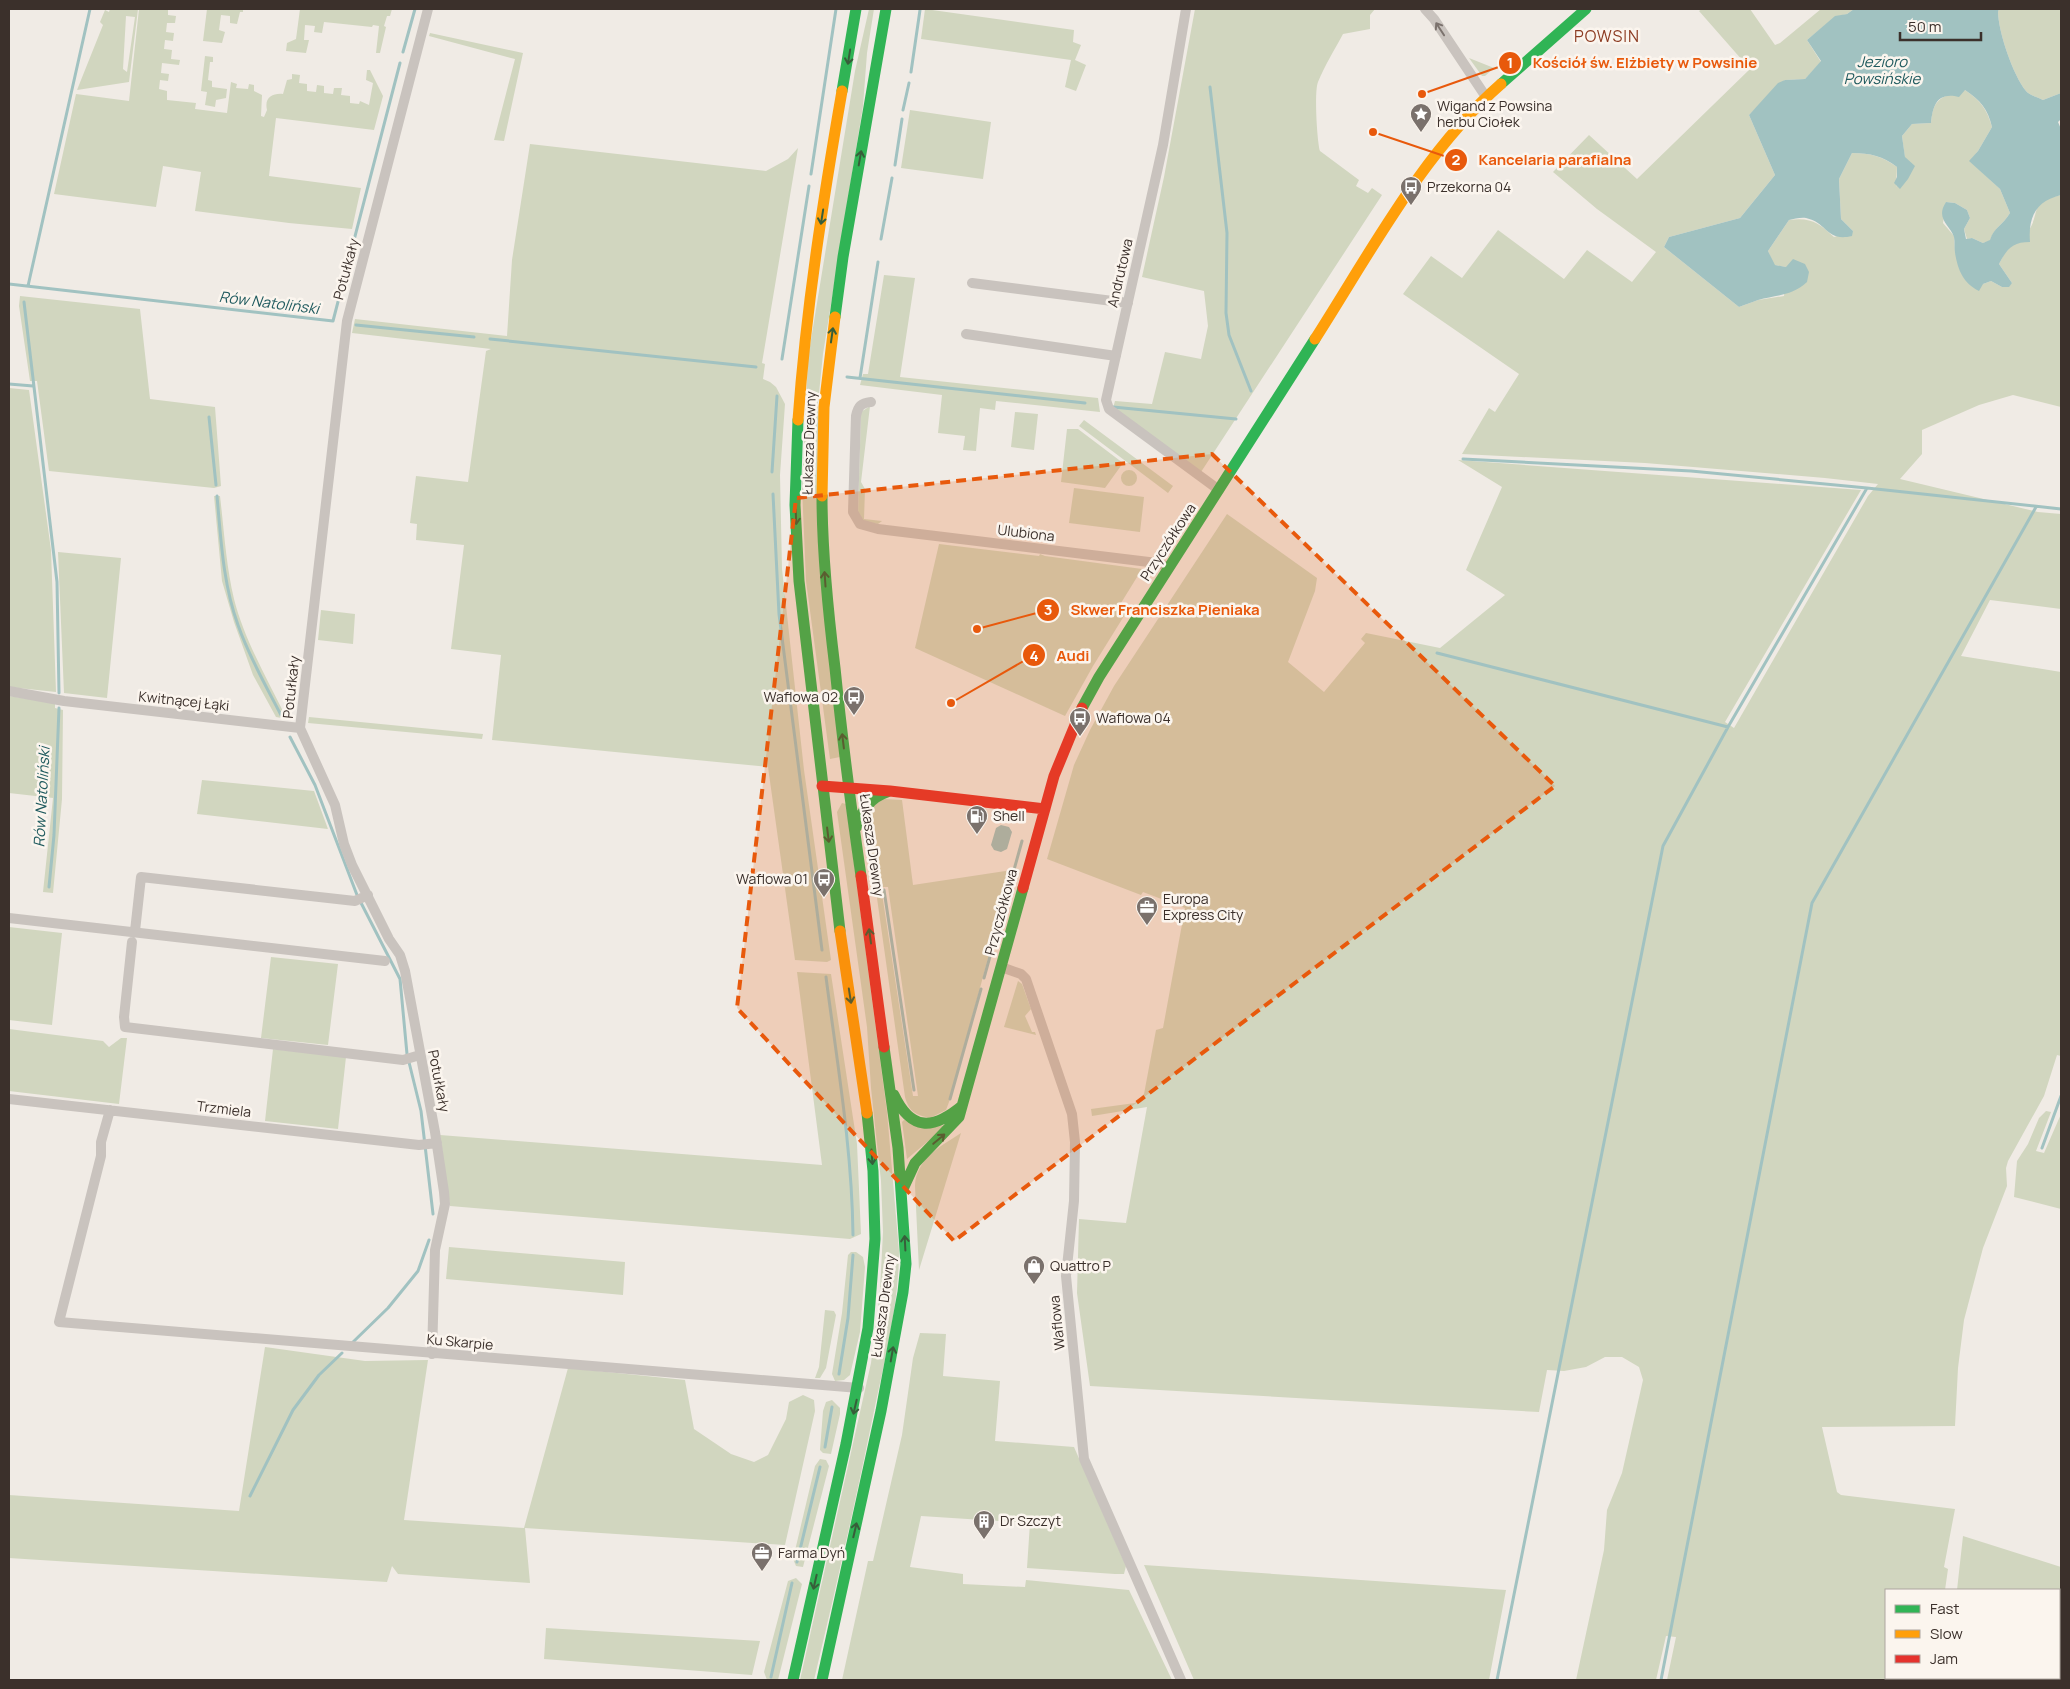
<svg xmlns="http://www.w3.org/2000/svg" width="2070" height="1689" viewBox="0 0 2070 1689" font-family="Manrope,sans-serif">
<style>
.green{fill:#d1d6bf;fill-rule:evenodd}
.water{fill:#a1c2c1}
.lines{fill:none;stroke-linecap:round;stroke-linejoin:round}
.stream{stroke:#a1c2c1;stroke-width:3}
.street{stroke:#c9c3be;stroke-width:10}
.fast{stroke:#30b455;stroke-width:11}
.slow{stroke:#ff9f0a;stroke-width:11}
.jam{stroke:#e5322d;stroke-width:11}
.oneway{stroke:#7b726d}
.oneway2{stroke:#375e3a}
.marked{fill:#e8590c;fill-opacity:0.2;stroke:#e8590c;stroke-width:4;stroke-dasharray:10 6;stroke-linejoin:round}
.labels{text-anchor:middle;stroke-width:5;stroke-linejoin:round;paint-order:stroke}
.poi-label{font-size:14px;fill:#3b302b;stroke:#fbf5ee;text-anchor:start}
.street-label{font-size:14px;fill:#3b302b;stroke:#fbf5ee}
.water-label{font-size:15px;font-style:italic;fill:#1f5a5e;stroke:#fbf5ee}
.quarter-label{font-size:16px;letter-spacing:1px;fill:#8c3b22;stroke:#fbf5ee}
.leader{fill:none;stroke:#e8590c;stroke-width:2}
.callout-dot{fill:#e8590c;stroke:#fbf5ee;stroke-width:2}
.mark-label{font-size:15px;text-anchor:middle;font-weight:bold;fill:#fff}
.callout-label{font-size:15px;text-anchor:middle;font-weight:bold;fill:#e8590c;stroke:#fbf5ee;stroke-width:5;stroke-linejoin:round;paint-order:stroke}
</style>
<rect width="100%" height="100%" fill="#f0ebe5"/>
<path class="green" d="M110,9h28l-9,73 -52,8 26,-65 -3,-3 5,-12 4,2zM126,16l9,1 -8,55 -4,-3z
M139,9h29v6l8,1 -1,7h-8l-1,9 8,1 -1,8 -8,-1 -1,9 8,1 -1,9 9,1 -1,5 -17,-2 -1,10 8,1 -1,7 -8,-1 -1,9 8,2v9l29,3 -1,6 32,4 4,-31 6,2 -1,4 12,1 1,-5 5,1v6l8,4 -1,21 3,1 3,-7c-3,-13 6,-17 16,-16l4,-14 5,-1v-5l8,1 -1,8 8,1v7l9,1 1,-7 7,1v7l9,1 1,-6h8l-1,7 9,1v7l9,1 1,-3 9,4 4,-22 -7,-3 1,-10h3l13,26 -9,34 -98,-12 -7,58 92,12 -9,41 -63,-6 -94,-12 6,-39 -38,-6 -7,41 -102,-13 22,-100 53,7z
M207,9h36v3h-3l-3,12 -7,-1v-7l-9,-1 -2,15 6,2 -3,11 -19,-2z
M300,9h92l-2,7h-3l-3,10 2,1 -6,26h-4l3,-27 -6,-1 -1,2 -48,-5 -2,11 -8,-1 1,-6 -10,-1 -1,15h5l-3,13 -20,-2 1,-8 9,-4z
M869,9h5l-7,44 -4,53 -40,248 -5,49 22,354 -10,2 -24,-178 -4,-94 6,-129 47,-287z
M925,9l149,21 -1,12 8,3 -6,15 11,5 -10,26 -11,-4 6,-27 -150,-21z
M1195,9h180l-5,6v14l-27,5c-8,15 -18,31 -25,48 -4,9 -1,59 2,69l39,29 -3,6 12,7 4,-5 10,7 -181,277 -88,-64 2,-7 37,3 13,-52 36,7 7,-33 -4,-35 -62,-14 22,-100z
M1702,9h48l25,36 5,-2 41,-34h33l-7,5 -12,3 -28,23 14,22 -16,17 -20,1 -36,35 26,60 -35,43 -71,19 -5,10 75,60 19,-7 26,-4 2,-29 -12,-2 -6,-14 21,-31c22,-3 30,3 45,17l19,-6 -12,-12 -2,-40 13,-26c18,0 30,3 45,14l-1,20 9,-29 -3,-22 10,-12 19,-1c2,-26 12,-27 34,-33 15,10 22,19 27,37l-14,24 -8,10 30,28 10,24c-7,12 -16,14 -20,28l-7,2 -11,-5 -5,1 -3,-10 6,-11 -3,-8 -12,-7 -9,-1 -3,21 11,13 1,17 28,31 8,-3 11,6 10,-4 -13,-19c3,-5 6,-14 10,-17 6,-6 13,-7 18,-14 15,-20 0,-31 34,-38v212l-48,-12 -34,10 -57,25v24l-22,25 138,33 23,2v95l-71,-9 -29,56 100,16v384l-4,-1 -13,41 -36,65 -2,7 1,18 -24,62 -19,72 -6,48 -3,58 -133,1 15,65 4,3 114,14 -11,58 4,2 -3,21h-59v88h49l-1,2h-267l9,-43 -10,-1 -10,44h-80l28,-130 3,-40 15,-37 21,-93 -4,-13 -17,-10h-17l-19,10 -22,4 -17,-1 -8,42 -449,-26 -13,-93 2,-74 47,4 21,-116 -55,9 -1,-7 44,-6 9,-9 12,-64 7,-2 22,-120 -42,-16 -2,3 -94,-36 27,-94 16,-35 24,-44 113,-172 90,64 -2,13 -27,71 36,30 41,-49 -4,-4 5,-6 74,15 65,-53 -39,-25 36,-83 -44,-27 403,30 -136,232 9,6 134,-232 10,-12 -53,-6 -180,-15 -183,-9 27,-46 6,4 24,-38 -116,-80 28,-38 31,22 36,-48 66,49 23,-29 45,32 24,-30 -59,-43 -44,-37 36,-37 48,44 113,-110 -51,-58z
M2000,9h61v84l-18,7c-6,-3 -14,-5 -17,-9 -13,-16 -28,-60 -28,-80z
M430,33l93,20 -19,88 -10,-1 21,-81 -86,-23z
M205,56l8,1v5h-3l-2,18 4,1v6l15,2 -1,9 -10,2 -1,7 -10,-2 2,-13 -6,-1z
M1469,58l25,10 -9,8h-3z
M910,110l81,12 -8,57 -82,-11z
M530,144l236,27 22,-12 10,-11 -36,215 3,1 -2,15 7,3 6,5 9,17 -5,71 2,94 22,201 27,190 -4,2 -32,-2 -27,-193 -276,-27 9,-85 -50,-6 13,-104 -48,-5 1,-16 -7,-1 6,-47 52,6 18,-131 5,-2 -139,-16 3,-14 152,17 5,-76z
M884,275l31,3 -15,99 198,21 2,14 -104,-11 -1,9 -15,-2 -4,43 -13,-1 2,-14 -27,-3 4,-38 -82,-10 3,-11h5z
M20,296l120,13 10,90 65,8 6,79 -7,2 -165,-17 -12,-90h-7l-11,-75z
M9,388l20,2 22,160 5,142 -47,-5z
M870,406l-9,76 4,7 -1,30 18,2 -4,3c-10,-1 -16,-2 -20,-12l3,-100z
M1015,412l23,2 -4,36 -23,-3z
M1084,420l89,66 -5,7 -89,-67z
M1067,429h11l45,34 -18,25 -44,-6z
M1121 478a8 8 0 1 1 16 0a8 8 0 1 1-16 0Z
M1074,488l70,9 -4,35 -71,-9z
M214,496h6c4,34 6,69 14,103 10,40 34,82 53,120l-11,-2 -23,-42 -19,-53 -12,-41z
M939,544l100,12 1,-2 5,2 97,13 -21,34 8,5 -36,58 -28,50 -150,-68z
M58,552l63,6 -14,140 -43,-5z
M321,610l34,4 -2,30 -35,-4z
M9,696l46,7v5l8,2 -1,89 -9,94 -10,-1 10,-94 -44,-5z
M309,717l174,17 -1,5 -174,-16z
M202,780l112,11 14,38 -131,-15z
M883,799l19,1 11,85 99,-15 -63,232 -3,8 -16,8c-14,-3 -21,-6 -25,-21l-37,-263c-1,-20 -2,-23 15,-35zM881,887h7l30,209h-5z
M842,803l4,1 41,308 12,139c0,55 -15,111 -26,165 -18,88 -38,176 -59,264h-14l71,-317 9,-73 3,-58 -2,-51 -10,-93 -4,-61 -30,-215z
M9,927l53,6 -10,92 -43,-5z
M271,957l67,7 -10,81 -67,-7z
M797,972l34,2 26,170 4,90 -11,5 -400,-33 -10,-71 382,30z
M1018,981l4,3 9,25 -6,7 7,16h3l1,3 -32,-8z
M9,1029l94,12 6,6 12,-9h6l-8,66 -110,-13z
M273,1049l73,8 -8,72 -73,-8z
M2046,1111l5,1 -15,39 8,2 17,-39v95l-47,-12 3,-36 11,-17 11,-26z
M904,1120l42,6 -39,33 -5,-37z
M961,1133l-42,137 -4,-84c1,-27 26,-40 46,-53z
M449,1247l176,15 -2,33 -177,-16z
M851,1252h5l7,5 2,10 -5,65 -10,43 -6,5 -9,1 -3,-7 10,-61 6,-58z
M825,1310l9,1 2,4 -10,53 -6,10h-5l4,-11z
M920,1333l26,1 -3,42 57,5 -5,60 79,6 52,119 -2,8h-9l-88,-6 3,-45 -109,-7 -11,51 53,7v10l62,3 1,-7 103,10 43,90h-330l26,-119h5l29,-126 11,-77z
M265,1347l100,14 63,-1 -24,160 120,8 44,-160 117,12 9,49 37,25 23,8 14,-7 18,-36 3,-17 14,-7 11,5 1,11 -30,134 -260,-17 5,55 -132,-9 -6,-8 -5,16 -378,-24v-63l230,16z
M832,1400l8,8v6l-9,40 -8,-1 -3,-3 3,-39 3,-9z
M820,1459l6,1 3,6 -26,101 -7,-1 -3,-7 22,-93z
M1963,1536l98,31v113h-113l1,-2h110v-88h-102z
M1144,1565l362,25 -17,90h-295z
M796,1578l6,6 -24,96h-11l-3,-8 24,-91z
M546,1628l214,13 -8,34 -208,-16z"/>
<path class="water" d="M1854,9h146l-2,2c0,20 15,64 28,80 3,4 11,6 17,9l18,-7v26l-3,3 3,7v66c-25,6 -33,22 -31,47 -18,0 -23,7 -31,22l13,19 -3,4h-7l-11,-6 -8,3 -4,7c-16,-8 -21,-21 -24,-38 -1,-5 0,-11 -1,-16 -4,-12 -19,-18 -8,-35l9,1 12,7 3,8 -6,11 2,10 6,-1 11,5 7,-3c4,-13 13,-15 20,-27l-10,-24 -31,-28 9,-10 14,-24c-4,-18 -12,-27 -27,-37l-6,7c-21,-5 -26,7 -28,26l-19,1 -10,12 3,21 10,9 -7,13 -8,10 -6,-6 3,-6v-10c-14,-11 -27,-14 -45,-14l-13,26 2,40 12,12 -1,5c-26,6 -24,-13 -46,-18 -5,-1 -12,1 -17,2l-21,31 7,14 11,2 7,-8 12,5 4,8 -2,10c-15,14 -31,13 -49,18 -6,2 -13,5 -19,7l-75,-60 5,-10 71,-19 35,-43 -26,-60 29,-32 7,-3 20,-1 16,-18 -14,-21 28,-24 12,-2z
M1001,825l8,2 3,5 -5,17 -6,3 -7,-2 -3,-5 5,-17z"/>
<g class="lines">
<path class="stream" d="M403,52l12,-43
M911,72l9,-62
M1210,87l17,146 -1,80 3,22 22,56
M903,110l6,-27
M895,165l7,-46
M811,174l25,-165
M881,239l11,-61
M9,284l324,37 67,-258
M28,286l62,-277
M24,302l33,280 2,111
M356,325l118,12
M490,339l266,28
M782,359l27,-173
M847,377l238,26
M860,378l18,-116
M9,384l24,2
M1113,407l123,12
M209,417l7,68
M1463,459l228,12 176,17
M772,472l5,-76
M773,494l6,120 43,336
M217,496c4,44 6,88 21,129 11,32 28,61 43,90
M1437,653l291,74
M290,737l25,48 42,110 43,84 7,75 14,57 12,103
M49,887l5,-52 5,-127
M884,890l30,200
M826,977c11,85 26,171 27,258
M984,978l38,-137
M950,1099l31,-110
M2042,1148l19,-52
M352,1343l36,-35 30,-37 11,-31
M839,1374l9,-56 5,-63
M825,1447l7,-40
M250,1496l43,-86 26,-35 23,-22
M797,1562l23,-95
M771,1677l21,-94
M1497,1680l166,-834 65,-119 139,-239 194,21
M1661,1680l151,-777 224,-396"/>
<path class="street" d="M428,9l-81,312 -47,407 35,77 9,39 8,21 37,74 11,16 5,16 30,161 9,60 1,12 -10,46 -3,104
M1186,9l-23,136 -57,255 3,9 4,3 106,78
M1425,9l9,10 52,78
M972,283l156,20
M966,334l150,22
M871,402c-10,1 -13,4 -15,14l-3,96 7,12 18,5 279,34 12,4
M9,691l55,10 236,27
M9,918l376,43
M135,931l6,-54 214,24 13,-6
M132,942l-8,75 1,10 278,33 17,-5
M1001,967l20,7 5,5 46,135 3,28 -1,59 -8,75 18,183 97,221
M9,1099l410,46 18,-2
M110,1110l-9,32v14l-42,166 800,66"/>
<path class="fast" d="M1501,84l85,-75
M842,91l14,-82
M835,317l8,-60 43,-248
M798,420l-3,85 4,76 41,350
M822,496c0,58 6,115 13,172 7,69 16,139 26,208
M1082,708l17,-31 216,-338
M856,828c6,-17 13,-30 31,-36
M894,1095c17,36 39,35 68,11
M903,1189l12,-26 44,-46 64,-229
M793,1680l53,-236 22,-116 7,-89 -2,-68 -6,-58
M822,1680l59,-269 22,-119 3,-28 -8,-116 -14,-101"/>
<path class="slow" d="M1315,339c55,-86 109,-188 186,-255
M798,420c8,-111 25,-220 44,-329
M822,496l2,-89 11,-90
M840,931l27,182"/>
<path class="jam" d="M822,786l68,5 155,18
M861,876l23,171
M1023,888l31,-112 28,-68"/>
</g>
<defs><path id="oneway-shaft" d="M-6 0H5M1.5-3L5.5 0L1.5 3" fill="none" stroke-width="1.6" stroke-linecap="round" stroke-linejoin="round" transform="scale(1.25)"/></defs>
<use class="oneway" href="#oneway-shaft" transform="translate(1440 29) rotate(-123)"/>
<g class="oneway2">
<use href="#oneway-shaft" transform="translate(849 57) rotate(99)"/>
<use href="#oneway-shaft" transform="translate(860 158) rotate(-80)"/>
<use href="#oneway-shaft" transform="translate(822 217) rotate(99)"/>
<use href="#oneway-shaft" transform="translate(832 335) rotate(-82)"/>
<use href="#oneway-shaft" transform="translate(796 517) rotate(88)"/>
<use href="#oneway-shaft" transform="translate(825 579) rotate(-94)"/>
<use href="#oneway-shaft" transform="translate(843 741) rotate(-97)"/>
<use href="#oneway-shaft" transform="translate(828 835) rotate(83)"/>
<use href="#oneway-shaft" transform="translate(870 936) rotate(-98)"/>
<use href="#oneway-shaft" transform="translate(850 996) rotate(81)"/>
<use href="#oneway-shaft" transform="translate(939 1139) rotate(-40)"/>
<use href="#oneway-shaft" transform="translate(872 1157) rotate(86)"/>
<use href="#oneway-shaft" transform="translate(905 1243) rotate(-93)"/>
<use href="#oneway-shaft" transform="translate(892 1354) rotate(-80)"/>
<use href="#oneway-shaft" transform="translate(855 1407) rotate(103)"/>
<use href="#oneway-shaft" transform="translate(855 1530) rotate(-77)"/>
<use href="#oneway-shaft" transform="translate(815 1582) rotate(103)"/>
</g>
<path class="marked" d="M1212,454l343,332 -601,455 -217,-233 59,-510z"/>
<defs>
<g id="sight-pin" transform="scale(1.125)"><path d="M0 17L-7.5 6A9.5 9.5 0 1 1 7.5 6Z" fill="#7a716c" stroke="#fbf5ee"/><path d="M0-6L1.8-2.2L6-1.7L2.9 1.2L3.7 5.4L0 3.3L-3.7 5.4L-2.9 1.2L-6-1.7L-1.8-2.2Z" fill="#fff"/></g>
<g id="bus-pin" transform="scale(1.125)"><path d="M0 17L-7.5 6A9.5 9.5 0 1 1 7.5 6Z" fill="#7a716c" stroke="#fbf5ee"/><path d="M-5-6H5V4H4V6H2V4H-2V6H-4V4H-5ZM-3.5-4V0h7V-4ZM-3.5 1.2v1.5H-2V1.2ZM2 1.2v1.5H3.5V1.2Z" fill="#fff"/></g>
<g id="fuel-pin" transform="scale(1.125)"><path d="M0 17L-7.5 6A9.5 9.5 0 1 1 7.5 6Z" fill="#7a716c" stroke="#fbf5ee"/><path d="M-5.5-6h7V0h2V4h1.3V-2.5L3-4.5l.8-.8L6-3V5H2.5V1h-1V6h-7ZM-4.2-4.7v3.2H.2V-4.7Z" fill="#fff"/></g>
<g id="office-pin" transform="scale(1.125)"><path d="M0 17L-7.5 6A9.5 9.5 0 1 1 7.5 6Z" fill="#7a716c" stroke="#fbf5ee"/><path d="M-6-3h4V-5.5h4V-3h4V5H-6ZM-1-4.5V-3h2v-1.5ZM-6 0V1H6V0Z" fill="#fff"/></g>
<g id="shop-pin" transform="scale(1.125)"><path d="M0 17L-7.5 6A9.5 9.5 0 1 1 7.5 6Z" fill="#7a716c" stroke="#fbf5ee"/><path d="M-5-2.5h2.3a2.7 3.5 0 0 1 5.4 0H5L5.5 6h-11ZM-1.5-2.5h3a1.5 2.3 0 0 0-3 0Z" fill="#fff"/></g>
<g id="building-pin" transform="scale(1.125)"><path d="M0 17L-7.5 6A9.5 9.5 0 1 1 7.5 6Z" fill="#7a716c" stroke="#fbf5ee"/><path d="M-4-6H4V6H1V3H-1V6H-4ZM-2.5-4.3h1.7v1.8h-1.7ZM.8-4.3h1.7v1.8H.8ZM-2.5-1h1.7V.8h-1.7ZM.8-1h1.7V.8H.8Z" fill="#fff"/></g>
</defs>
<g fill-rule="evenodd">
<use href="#sight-pin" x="1421" y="114"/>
<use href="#bus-pin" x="1411" y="187"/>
<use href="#bus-pin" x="854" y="697"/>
<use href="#bus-pin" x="1080" y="718"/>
<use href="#fuel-pin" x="977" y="816"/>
<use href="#bus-pin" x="824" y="879"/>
<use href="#office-pin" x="1147" y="907"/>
<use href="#shop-pin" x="1034" y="1266"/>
<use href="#building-pin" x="984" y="1521"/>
<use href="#office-pin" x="762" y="1553"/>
</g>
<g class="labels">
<g class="poi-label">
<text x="1437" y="111">Wigand z Powsina<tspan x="1437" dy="16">herbu Ciołek</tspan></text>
<text x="1427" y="192">Przekorna 04</text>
<text x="838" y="702" text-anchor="end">Waflowa 02</text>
<text x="1096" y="723">Waflowa 04</text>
<text x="993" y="821">Shell</text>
<text x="808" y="884" text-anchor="end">Waflowa 01</text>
<text x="1163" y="904">Europa<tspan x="1163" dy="16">Express City</tspan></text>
<text x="1050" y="1271">Quattro P</text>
<text x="1000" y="1526">Dr Szczyt</text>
<text x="778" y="1558">Farma Dyń</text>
</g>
<g class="street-label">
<text transform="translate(346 269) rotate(-75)" y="5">Potułkały</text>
<text transform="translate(1120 273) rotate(-77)" y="5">Andrutowa</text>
<text transform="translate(809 443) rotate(-88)" y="5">Łukasza Drewny</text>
<text transform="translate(1026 533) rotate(7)" y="5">Ulubiona</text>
<text transform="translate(1168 542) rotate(-57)" y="5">Przyczółkowa</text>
<text transform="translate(291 687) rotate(-84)" y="5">Potułkały</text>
<text transform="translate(184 701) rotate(6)" y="5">Kwitnącej Łąki</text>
<text transform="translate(872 845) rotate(82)" y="5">Łukasza Drewny</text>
<text transform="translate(1001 912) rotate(-75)" y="5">Przyczółkowa</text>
<text transform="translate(439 1081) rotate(79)" y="5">Potułkały</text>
<text transform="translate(224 1109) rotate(7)" y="5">Trzmiela</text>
<text transform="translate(883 1306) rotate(-82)" y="5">Łukasza Drewny</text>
<text transform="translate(1057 1323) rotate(-96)" y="5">Waflowa</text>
<text transform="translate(460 1342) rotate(5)" y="5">Ku Skarpie</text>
</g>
<g class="water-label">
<text x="1882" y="67">Jezioro<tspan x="1882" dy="17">Powsińskie</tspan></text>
<text transform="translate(269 303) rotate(7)" y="5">Rów Natoliński</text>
<text transform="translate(42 797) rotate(-87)" y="5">Rów Natoliński</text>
</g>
<g class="quarter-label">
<text x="1607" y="42">POWSIN</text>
</g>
</g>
<path class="leader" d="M1422 94L1510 63M1373 132L1456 160M977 629L1048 610M951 703L1034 655"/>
<g class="callout-dot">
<circle cx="1422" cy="94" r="5"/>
<circle cx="1373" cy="132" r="5"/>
<circle cx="977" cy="629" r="5"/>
<circle cx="951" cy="703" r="5"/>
<circle cx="1510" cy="63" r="12"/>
<circle cx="1456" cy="160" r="12"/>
<circle cx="1048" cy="610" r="12"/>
<circle cx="1034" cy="655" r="12"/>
</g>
<g class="mark-label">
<text x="1510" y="68">1</text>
<text x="1456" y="165">2</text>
<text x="1048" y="615">3</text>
<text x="1034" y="661">4</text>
</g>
<g class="callout-label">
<text x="1645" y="68">Kościół św. Elżbiety w Powsinie</text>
<text x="1555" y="165">Kancelaria parafialna</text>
<text x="1165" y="615">Skwer Franciszka Pieniaka</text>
<text x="1073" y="661">Audi</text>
</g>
<rect width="2070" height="1689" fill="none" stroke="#3b302b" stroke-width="20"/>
<rect x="1885" y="1589" width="175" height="90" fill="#fbf5ee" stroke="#aea6a0"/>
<rect x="1895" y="1605" width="25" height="8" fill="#30b455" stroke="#aea6a0"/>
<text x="1930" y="1614" font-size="15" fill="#3b302b">Fast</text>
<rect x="1895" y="1630" width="25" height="8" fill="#ff9f0a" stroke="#aea6a0"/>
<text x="1930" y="1639" font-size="15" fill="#3b302b">Slow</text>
<rect x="1895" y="1655" width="25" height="8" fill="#e5322d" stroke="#aea6a0"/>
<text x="1930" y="1664" font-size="15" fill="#3b302b">Jam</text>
<path d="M1900 32v8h81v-8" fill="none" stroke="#3b302b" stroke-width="2.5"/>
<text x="1908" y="32" font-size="15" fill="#3b302b" stroke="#fbf5ee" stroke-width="4" paint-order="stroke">50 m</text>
</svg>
